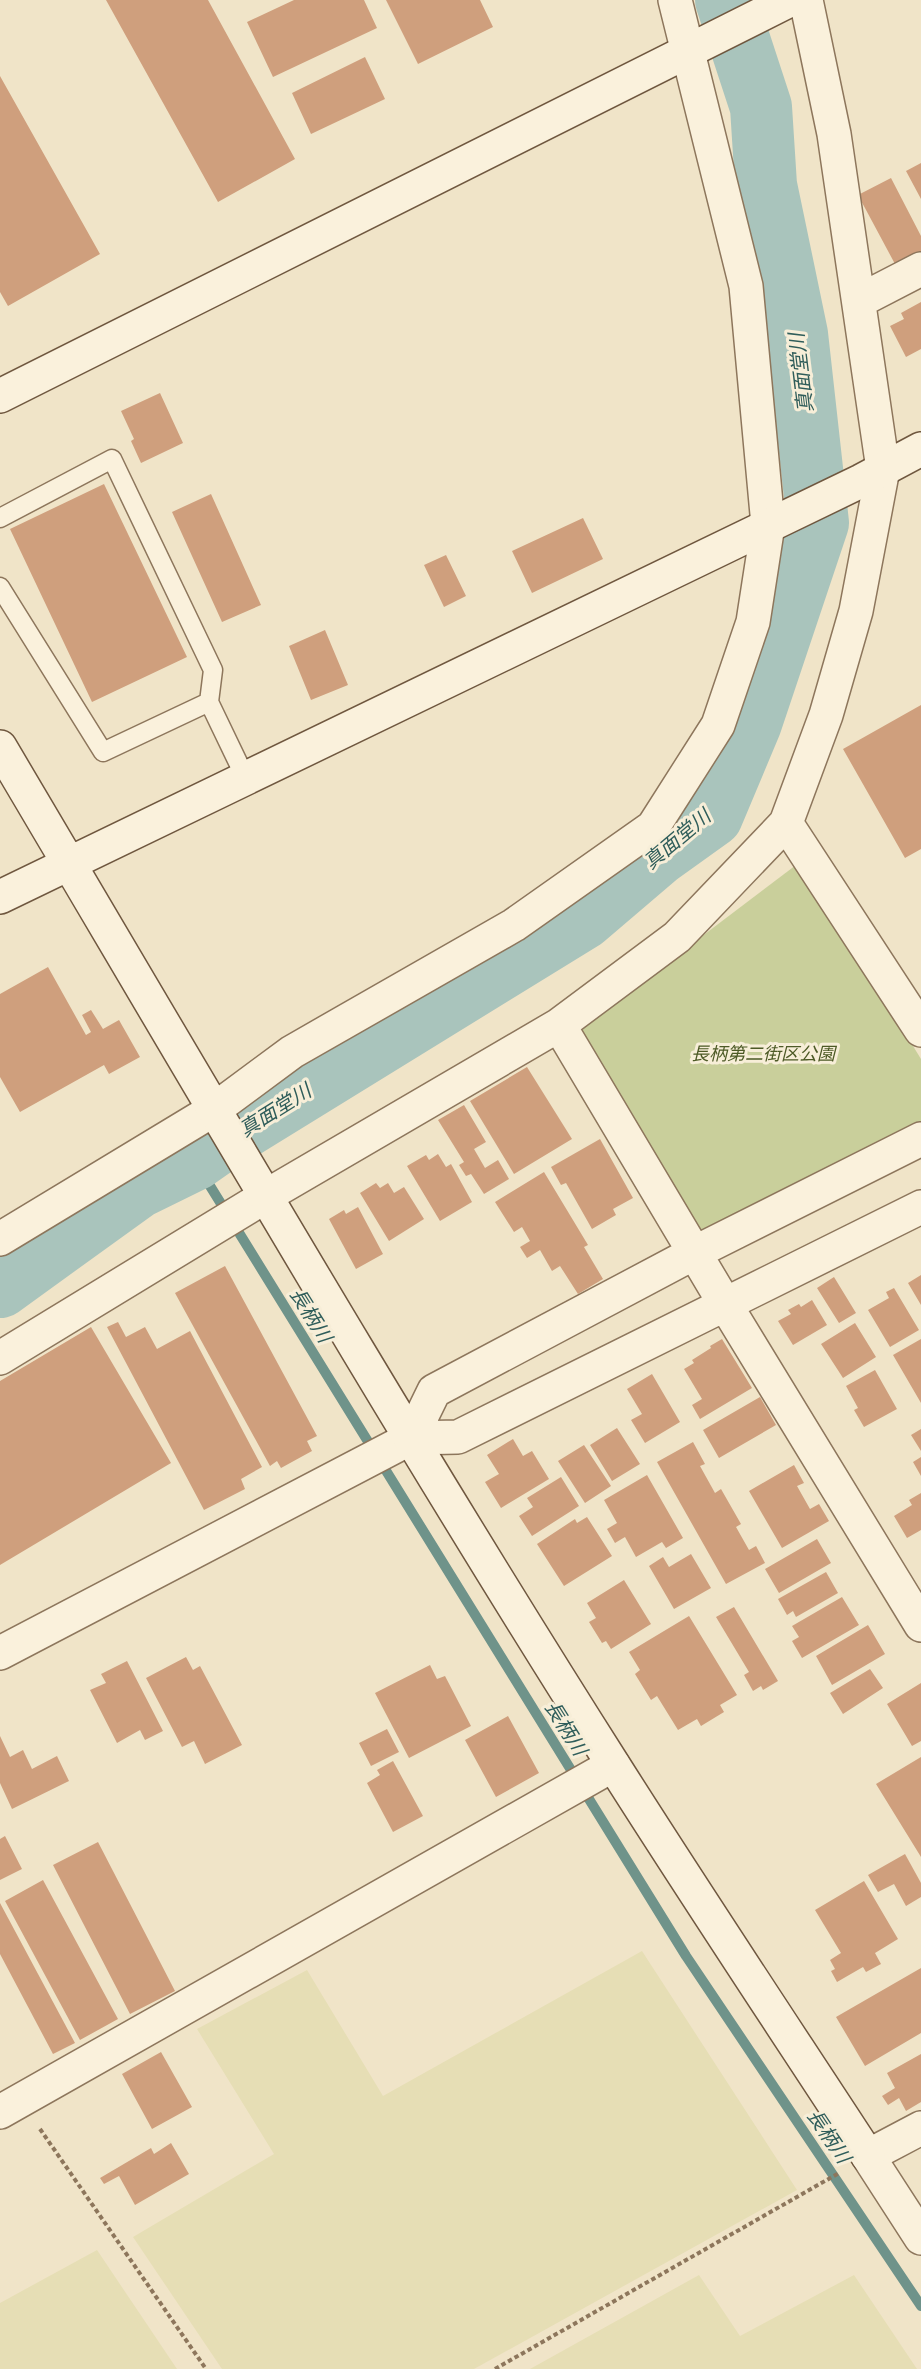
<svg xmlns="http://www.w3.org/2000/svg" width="921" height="2369" viewBox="0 0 921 2369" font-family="'Libre Baskerville','Noto Sans JP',serif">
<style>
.farmland{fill:#e6deb5}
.green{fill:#c9cf9b}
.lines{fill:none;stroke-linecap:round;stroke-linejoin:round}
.stream{stroke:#6f938a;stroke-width:10}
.river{stroke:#a9c4bc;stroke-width:62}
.building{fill:#cf9f7d}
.lane-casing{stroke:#8d765c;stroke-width:21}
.street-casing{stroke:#8d765c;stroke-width:36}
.secondary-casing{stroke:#6f573f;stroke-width:36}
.path{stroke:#8d765c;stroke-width:4;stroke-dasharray:4.5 3;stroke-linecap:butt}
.lane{stroke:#faf1dc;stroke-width:18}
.street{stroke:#faf1dc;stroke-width:33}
.secondary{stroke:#faf1dc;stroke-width:33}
.labels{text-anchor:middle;stroke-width:6;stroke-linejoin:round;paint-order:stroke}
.park-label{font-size:18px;font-style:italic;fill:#4d5a26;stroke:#f7eed8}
.water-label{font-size:20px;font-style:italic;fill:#2f5d5a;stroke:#f7eed8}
</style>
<rect width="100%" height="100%" fill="#f0e4c8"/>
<path class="farmland" d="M642,1951l155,239 -323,179h-252l-89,-132 141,-83 -77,-125 110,-59 76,126z
M97,2250l80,119h-177v-66z
M699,2275l41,61 114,-61 63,94h-387z"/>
<path class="green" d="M800,862l121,197v63l-221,111 -119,-205z"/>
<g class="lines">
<path class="stream" d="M194,1160l492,796 235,350"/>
<path class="river" d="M0,1287l137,-99 57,-28 20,-14 370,-228 75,-64 53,-38 39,-93 67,-200 -21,-189 -31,-149 -5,-78 -35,-107"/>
</g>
<path class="building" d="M106,0h102l87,159 -77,43z
M294,0h70l13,28 -104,49 -26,-55z
M386,0h94l13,27 -75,37z
M365,57l20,42 -74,35 -19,-41z
M0,76l100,178 -92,52 -8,-14z
M921,163v36l-15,-28z
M891,178l30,58v15l-26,13 -37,-69z
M921,302v47l-15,8 -16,-31 14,-7 -3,-6z
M160,393l23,50 -42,20 -10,-22 3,-2 -13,-28z
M104,484l83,173 -95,45 -82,-173z
M211,494l50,111 -39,17 -50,-110z
M583,518l20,41 -71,34 -20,-42z
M446,555l20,41 -22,11 -20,-42z
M325,630l23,55 -37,15 -22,-54z
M921,705v144l-16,9 -62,-109z
M48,967l38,68 5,-3 -9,-17 9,-5 12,19 16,-9 21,37 -31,17 -5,-9 -84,47 -20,-35v-83z
M527,1067l45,72 -58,35 -44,-73z
M464,1105l22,37 -12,7 11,19 13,-8 11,19 -25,15 -13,-20 -5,2 -7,-11 5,-3 -26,-42z
M600,1139l33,59 -20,11 3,6 -24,14 -26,-46 -5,2 -10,-18z
M438,1154l8,13 5,-3 21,38 -32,19 -33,-55 19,-11 3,5z
M544,1172l44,73 -4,2 19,32 -25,15 -18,-28 -8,5 -12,-21 -13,8 -7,-11 10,-6 -8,-14 -8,5 -19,-30z
M376,1183l4,5 8,-5 6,10 10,-6 20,32 -35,22 -29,-48z
M358,1207l25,47 -27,15 -27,-50 15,-9 2,4z
M225,1266l92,170 -10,5 5,10 -31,17 -4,-7 -7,5 -95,-173z
M921,1275v30l-13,-22z
M834,1277l22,36 -17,10 -22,-35z
M894,1288l25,42 -29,17 -22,-37 21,-12 -3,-6z
M812,1300l15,25 -34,20 -15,-24 13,-7 -3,-4 11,-6 2,3z
M118,1322l8,15 19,-10 12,22 33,-18 72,136 -21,12 4,10 -41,21 -97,-183z
M855,1323l21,34 -33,21 -22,-34z
M91,1327l80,136 -171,102v-184z
M722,1339l30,49 -52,31 -8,-14 10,-6 -18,-30 10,-6 -2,-3 19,-12 -1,-2z
M921,1339v64l-28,-48z
M875,1370l22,39 -33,18 -10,-17 4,-2 -12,-22z
M652,1374l28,48 -35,21 -14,-23 11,-6 -15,-25z
M760,1397l16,28 -57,33 -16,-28z
M617,1428l23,36 -28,17 -22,-36z
M921,1429v22l-10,-16z
M513,1439l10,17 9,-5 17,28 -48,29 -16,-26 14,-8 -12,-19z
M693,1442l12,22 -5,2 15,27 6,-4 20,35 -5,3 13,23 7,-4 9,17 -39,21 -69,-122z
M584,1445l27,41 -26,17 -27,-42z
M921,1457v19l-8,-14z
M794,1465l10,18 -7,3 13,23 9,-5 10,17 -47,27 -33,-57z
M647,1475l36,63 -17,10 -4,-6 -26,15 -11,-20 -10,6 -8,-14 10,-6 -13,-23z
M561,1477l18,29 -47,30 -13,-20 14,-9 -6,-9z
M921,1493v37l-14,8 -13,-22 18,-11 -3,-5z
M587,1517l25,39 -48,30 -27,-42 38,-25 2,4z
M817,1539l14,24 -52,30 -14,-24z
M691,1554l20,34 -37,21 -25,-43 14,-9 6,10z
M826,1572l12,21 -42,24 -3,-6 -6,4 -9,-16z
M624,1580l27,44 -40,25 -5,-8 -4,2 -13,-21 7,-4 -9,-15z
M842,1597l17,28 -57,33 -10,-17 7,-4 -7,-11z
M734,1607l44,74 -15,9 -2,-4 -8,5 -9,-16 5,-3 -33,-55z
M689,1616l48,79 -17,10 4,7 -23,14 -4,-7 -19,11 -21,-34 -6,4 -16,-26 5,-4 -11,-18z
M868,1625l17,29 -53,31 -16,-29z
M186,1657l7,13 7,-4 42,79 -37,19 -11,-23 -12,6 -36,-69z
M127,1661l36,70 -18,9 -5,-10 -23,13 -27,-53 16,-7 -5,-9z
M430,1665l7,14 8,-3 26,50 -62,32 -34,-65z
M870,1669l13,19 -40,26 -13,-21z
M921,1683v58l-9,5 -25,-42z
M508,1716l31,57 -43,24 -31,-57z
M387,1729l12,23 -28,14 -12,-23z
M0,1736l10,21 13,-7 9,19 25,-13 12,25 -57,28 -12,-26z
M921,1757v100l-45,-73z
M393,1761l30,55 -30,16 -26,-49 13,-8 -3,-5z
M5,1836l17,33 -22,11v-41z
M98,1842l77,149 -45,23 -77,-149z
M905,1854l16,29v14l-15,9 -12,-22 -16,8 -10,-17z
M43,1880l75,139 -38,21 -75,-139z
M864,1881l34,58 -23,14 6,11 -15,8 -3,-5 -26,15 -6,-11 4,-2 -5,-9 11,-7 -26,-43z
M0,1903l75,140 -22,11 -53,-100z
M921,1968v65l-56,33 -29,-49z
M161,2052l31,55 -40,22 -30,-55z
M921,2054v48l-15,9 -7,-13 -11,7 -6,-9 13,-8 -8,-15z
M171,2143l18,31 -54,31 -16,-29 -15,8 -4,-6 51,-30 3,6z"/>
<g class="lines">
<g class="lane-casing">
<path id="lane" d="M0,518l112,-59 101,211 -4,32 -106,50 -103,-165
M209,702l37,77"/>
</g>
<g class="street-casing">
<path id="street" d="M859,301l62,-32
M786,823l135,207
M559,1025l166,279 196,321
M0,1239l215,-130 77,-57 222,-127 139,-98 65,-102 35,-103 15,-97 -22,-239 -71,-286
M0,1358l266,-162 293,-171 118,-88 109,-114 40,-108 30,-104 27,-142 -49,-335 -28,-134
M411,1438l23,-47 260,-138 227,-114
M0,1653l411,-215 47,-1 463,-230
M0,2112l613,-347
M921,2128l-53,28 53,82"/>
</g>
<g class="secondary-casing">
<path id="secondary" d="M0,396l790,-396
M0,747c202,341 401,684 614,1019 83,131 169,260 254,390
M0,897l861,-416 60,-32"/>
</g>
<path class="path" d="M40,2129l166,240
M495,2369l344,-196"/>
<use href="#lane" class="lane"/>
<use href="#street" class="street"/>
<use href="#secondary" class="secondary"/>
</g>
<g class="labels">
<g class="park-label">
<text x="763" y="1060">長柄第二街区公園</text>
</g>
<g class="water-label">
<text transform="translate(801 373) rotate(-97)" y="7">真面堂川</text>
<text transform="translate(677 839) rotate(-40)" y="7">真面堂川</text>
<text transform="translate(275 1110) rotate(-32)" y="7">真面堂川</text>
<text transform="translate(311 1315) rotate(58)" y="7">長柄川</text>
<text transform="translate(566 1728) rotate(58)" y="7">長柄川</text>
<text transform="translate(829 2136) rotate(56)" y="7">長柄川</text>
</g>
</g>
</svg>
